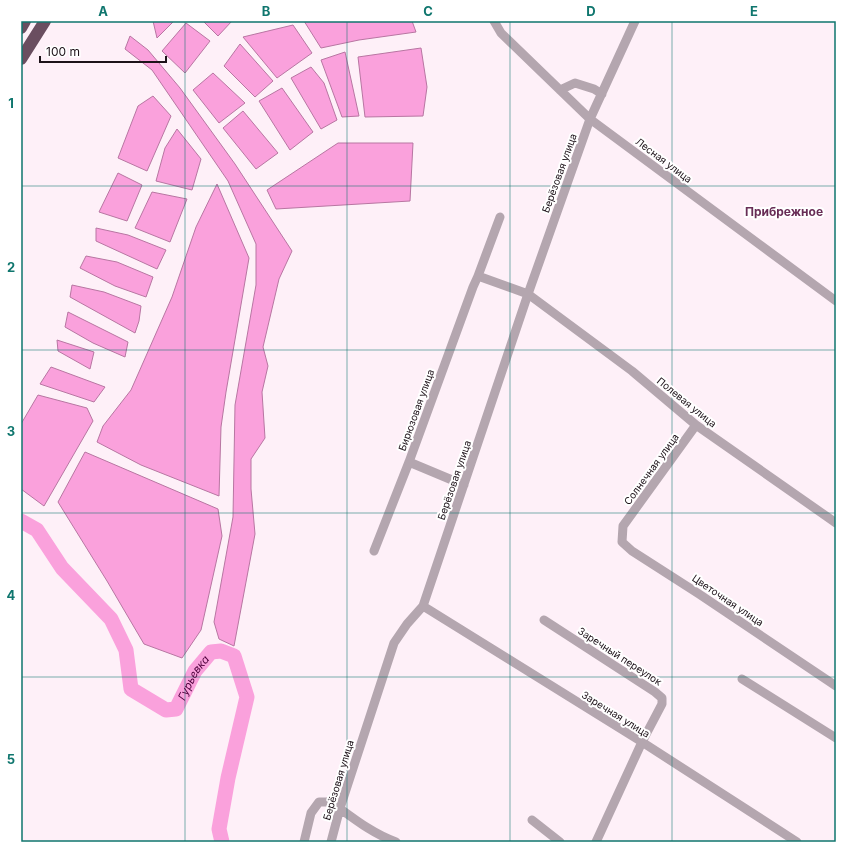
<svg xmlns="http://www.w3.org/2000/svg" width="857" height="863" viewBox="0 0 857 863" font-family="Inter,sans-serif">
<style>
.water{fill:#faa1dc;stroke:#b876a2}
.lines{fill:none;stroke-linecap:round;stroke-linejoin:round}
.river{stroke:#faa1dc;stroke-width:15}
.minor{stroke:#b4a6af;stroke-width:9}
.highway{stroke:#6a4e60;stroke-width:12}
.grid{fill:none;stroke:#0f766e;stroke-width:1;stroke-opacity:0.55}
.labels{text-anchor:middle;stroke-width:4;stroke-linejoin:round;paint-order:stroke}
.street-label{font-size:10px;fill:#1d1219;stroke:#fff}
.water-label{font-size:11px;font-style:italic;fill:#4e003c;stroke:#fff}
.quarter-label{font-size:12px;font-weight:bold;fill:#682d56;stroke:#fff}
.neatline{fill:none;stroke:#0f766e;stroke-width:1.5}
.grid-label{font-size:13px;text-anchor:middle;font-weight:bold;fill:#0f766e}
</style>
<rect width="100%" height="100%" fill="#fef0f8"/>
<path class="water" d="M153,21h21l-17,17z
M203,21h29l-14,15z
M304,21h108l4,11 -57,8 -38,8z
M186,23l24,18 -25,32 -23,-22z
M293,25l19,28 -35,25 -34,-41z
M130,36l18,14 32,38 55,76 57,87 -13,28 -16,68 5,19 -6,26 3,46 -14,21v30l4,45 -21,112 -15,-7 -5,-17 19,-105 2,-112 21,-120v-41l-28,-63 -76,-111 -27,-21z
M240,44l33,37 -18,16 -31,-31z
M421,48l6,39 -4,29 -58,1 -7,-60z
M345,52l14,64 -17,1 -21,-57z
M311,67l13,16 13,37 -16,9 -30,-51z
M213,73l32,30 -26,20 -26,-33z
M282,88l31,44 -23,18 -31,-49z
M153,96l18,20 -24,55 -29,-13 20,-52z
M243,111l35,42 -22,16 -33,-41z
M177,129l24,30 -9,31 -36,-9 9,-33z
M338,143h75l-3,58 -134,8 -9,-19z
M118,173l24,12 -15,36 -28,-9z
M217,184l32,74 -23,134 -5,35 -2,69 -78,-31 -44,-23 6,-16 28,-36 41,-93 24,-70z
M152,192l35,7 -17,43 -35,-14z
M96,228l32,7 38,15 -9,19 -61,-28z
M86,256l31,6 36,15 -7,20 -31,-11 -35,-18z
M72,285l32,7 37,14 -2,15 -4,12 -65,-36z
M68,312l60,30 -3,15 -32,-14 -28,-16z
M57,340l37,12 -4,17 -32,-18z
M51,367l54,20 -11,15 -54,-18z
M38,395l49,13 6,13 -49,85 -23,-17v-65z
M85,452l133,57 4,27 -21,94 -19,28 -38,-14 -37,-63 -49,-79z"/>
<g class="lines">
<path class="river" id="s1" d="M21,521l16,9 25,38 49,51 15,31 5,39 35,21 10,-1 19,-38 16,-19 10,-1 13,5 13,41 -19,81 -9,51 3,13"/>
<path class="minor" d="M494,21l7,12 89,86 246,182
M560,90l15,-7 19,6 8,5
M478,276l22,-59
M696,425l-73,101 -1,16 10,9 67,43 137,92
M409,462l55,23
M374,551l35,-89 64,-175 5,-11 50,18 104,77 64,54 140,98
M423,606l219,136 155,100
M544,620l111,72 7,6v6l-20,38 -46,100
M742,679l94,59
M532,820l28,22
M304,842l7,-29 8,-11h12c21,15 40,31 65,40
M331,842l9,-34 54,-165 13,-19 16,-18 105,-312 62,-175 45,-98"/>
<path class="highway" d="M21,28l4,-7
M21,59l24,-38"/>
</g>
<path class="grid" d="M185,21v821M347,21v821M510,21v821M672,21v821M21,186h815M21,350h815M21,513h815M21,677h815"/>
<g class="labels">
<g class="street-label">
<text transform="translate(664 160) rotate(37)" y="4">Лесная улица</text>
<text transform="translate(559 173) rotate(-70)" y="4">Берёзовая улица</text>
<text transform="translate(687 402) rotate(39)" y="4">Полевая улица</text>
<text transform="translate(416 410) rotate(-70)" y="4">Бирюзовая улица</text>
<text transform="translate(651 469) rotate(-54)" y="4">Солнечная улица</text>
<text transform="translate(454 480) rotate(-71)" y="4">Берёзовая улица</text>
<text transform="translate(728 600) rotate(34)" y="4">Цветочная улица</text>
<text transform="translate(620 656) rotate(33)" y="4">Заречный переулок</text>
<text transform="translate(616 714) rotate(32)" y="4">Заречная улица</text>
<text transform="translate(338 780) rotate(-73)" y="4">Берёзовая улица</text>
</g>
<g class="water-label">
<text dy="4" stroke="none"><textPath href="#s1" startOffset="295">Гурьевка</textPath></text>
</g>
<g class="quarter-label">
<text x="784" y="216">Прибрежное</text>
</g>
</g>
<rect width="857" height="863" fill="none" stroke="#ffffff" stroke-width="44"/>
<path d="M40 56v6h126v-6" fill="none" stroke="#1d1219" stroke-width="2"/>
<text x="46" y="56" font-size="12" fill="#1d1219" stroke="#ffffff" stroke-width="3" paint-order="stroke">100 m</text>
<rect x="22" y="22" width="813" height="819" class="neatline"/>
<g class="grid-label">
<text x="103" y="16">A</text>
<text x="266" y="16">B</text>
<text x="428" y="16">C</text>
<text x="591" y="16">D</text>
<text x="754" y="16">E</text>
<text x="11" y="108">1</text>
<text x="11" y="272">2</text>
<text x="11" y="436">3</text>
<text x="11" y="600">4</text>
<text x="11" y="764">5</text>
</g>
</svg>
